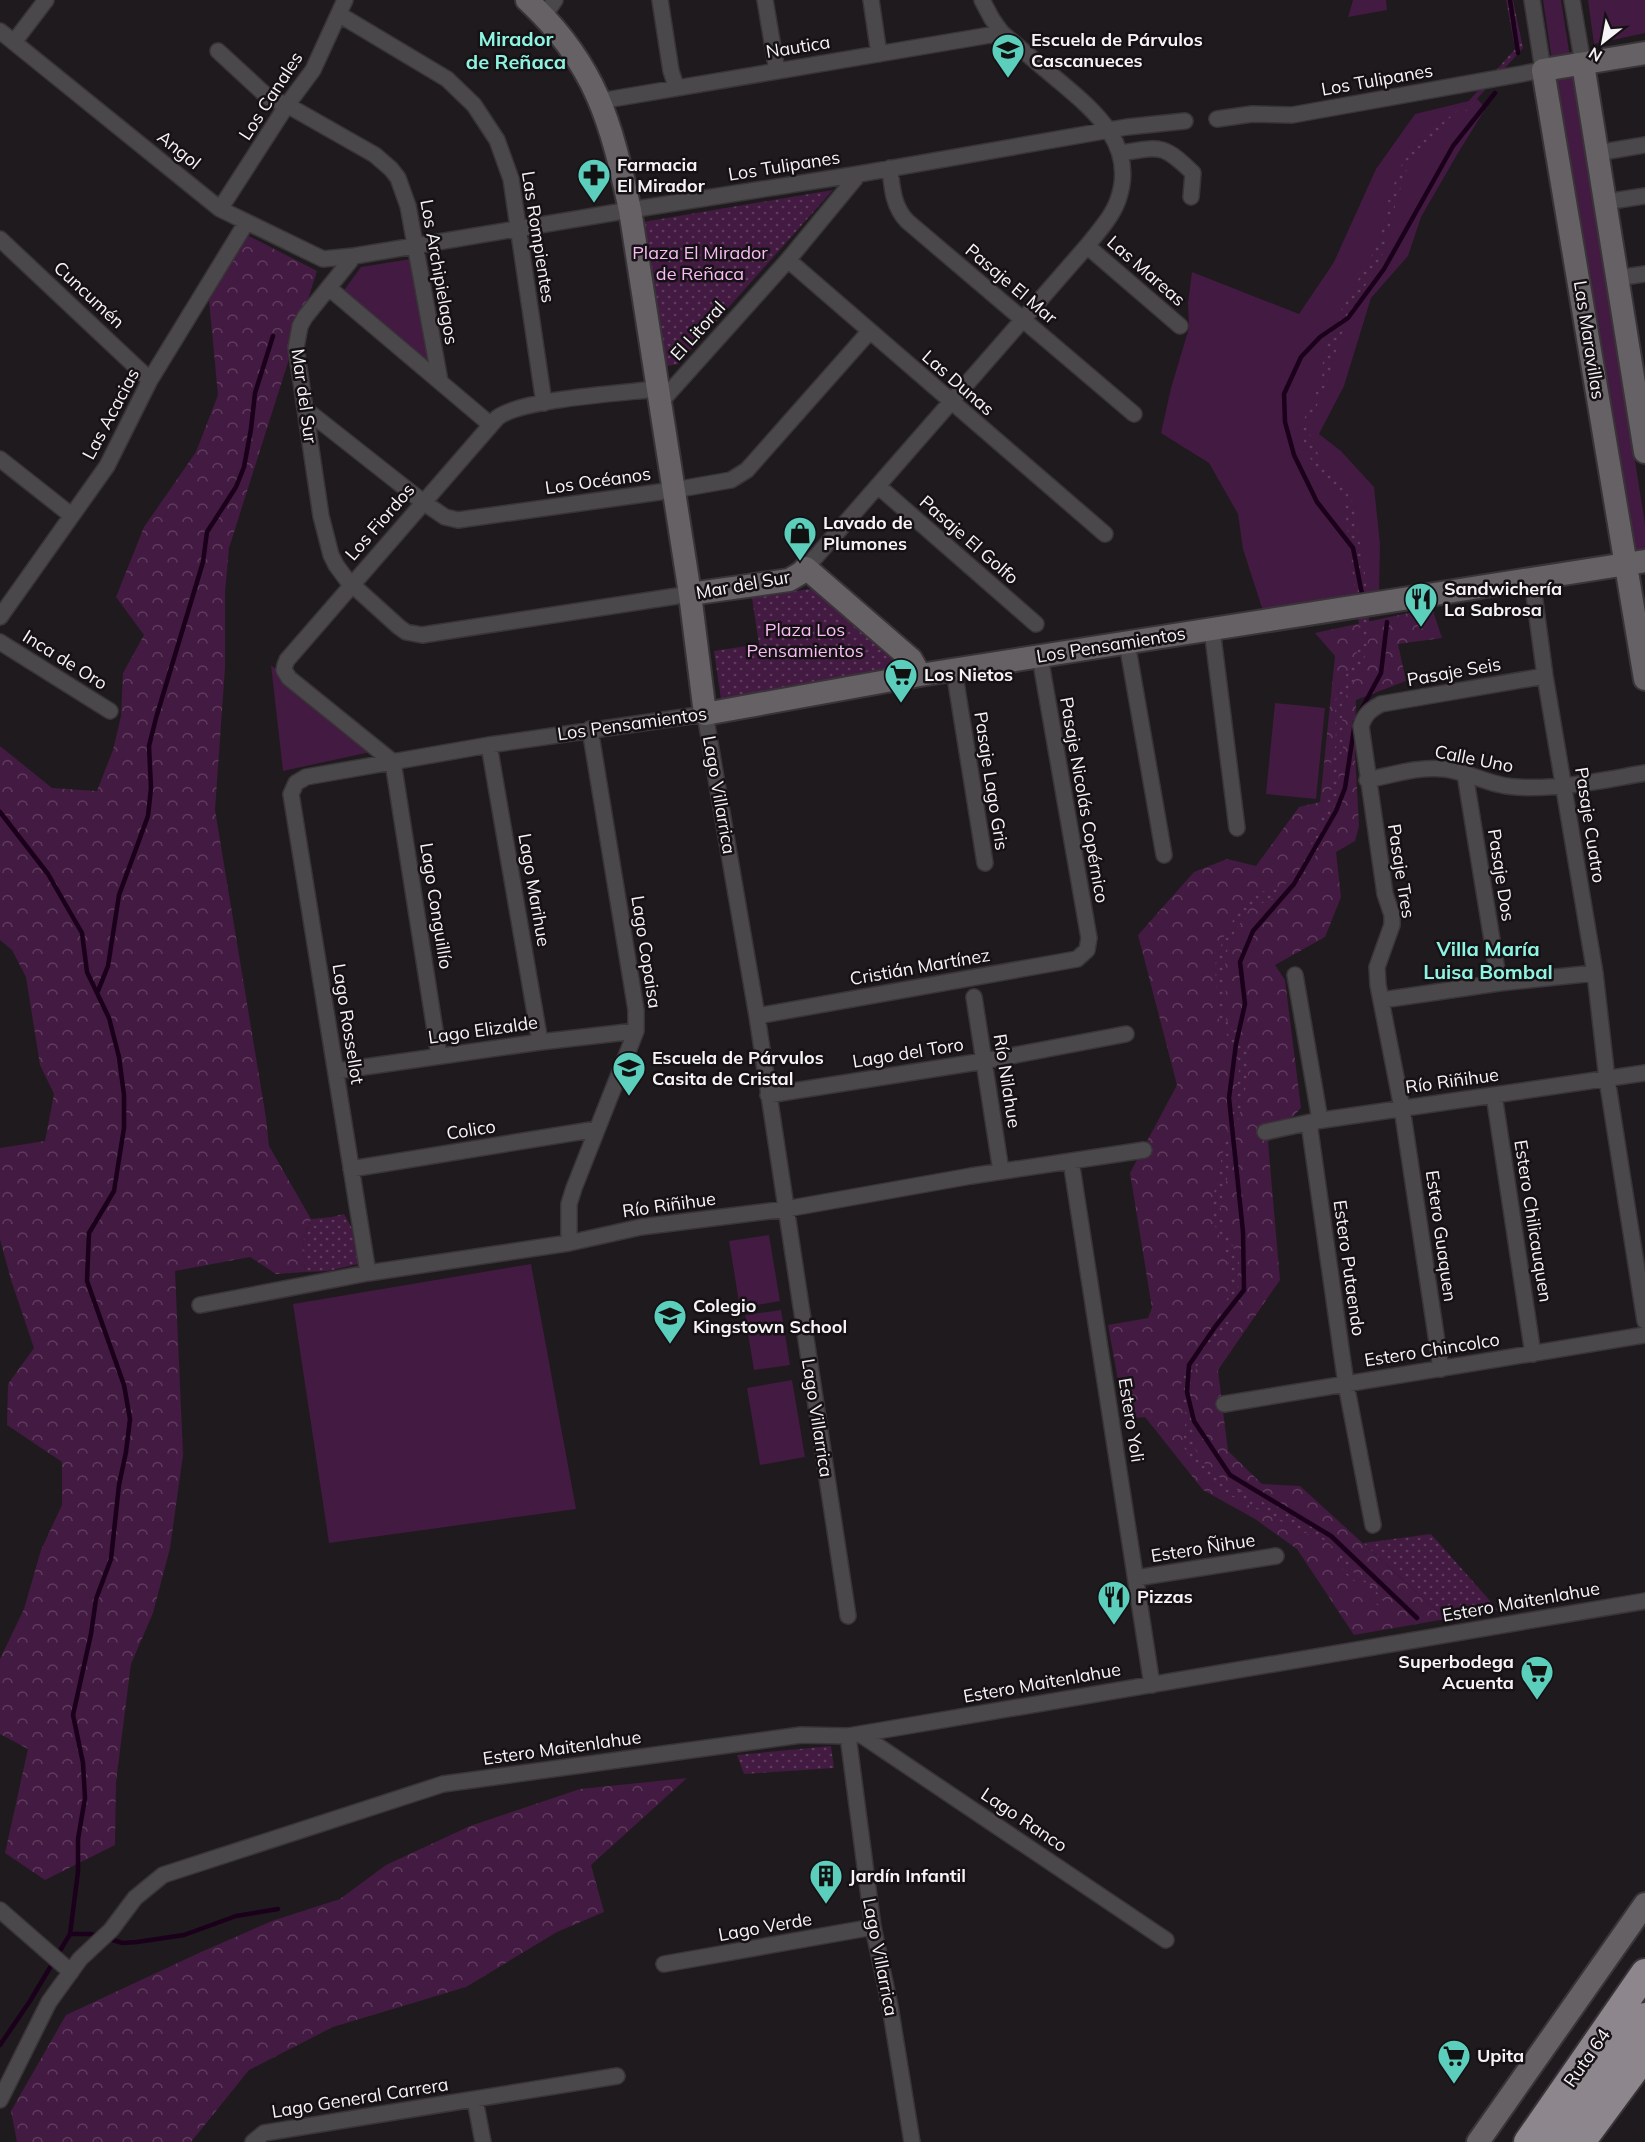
<svg xmlns="http://www.w3.org/2000/svg" width="1645" height="2142" viewBox="0 0 1645 2142" font-family="Mulish,sans-serif">
<style>
.grass{fill:#431a41}
.forest{fill:url(#forest-crowns)}
.park{fill:url(#park-dots)}
.lines{fill:none;stroke-linecap:round;stroke-linejoin:round}
.stream{stroke:#1b001b;stroke-width:4.5}
.street-casing{stroke:#393438;stroke-width:18}
.secondary-casing{stroke:#393438;stroke-width:26}
.highway-casing{stroke:#393438;stroke-width:32}
.street{stroke:#4b484b;stroke-width:15}
.secondary{stroke:#666165;stroke-width:22}
.highway{stroke:#8d868c;stroke-width:28}
.labels{text-anchor:middle;stroke-width:5;stroke-linejoin:round;paint-order:stroke}
.poi-label{font-size:18px;font-weight:bold;fill:#f7f4f7;stroke:#151115;text-anchor:start}
.street-label{font-size:18px;fill:#f7f4f7;stroke:#151115}
.park-label{font-size:18px;fill:#fbbcf6;stroke:#151115}
.neighbourhood-label{font-size:20px;font-weight:bold;fill:#8df4e1;stroke:#151115}
</style>
<defs>
<pattern id="forest-crowns" width="20" height="18" patternUnits="userSpaceOnUse" patternTransform="scale(1.5)"><rect width="20" height="18" fill="#431a41"/><path d="M2 6a3 3 0 1 1 6 0M12 15a3 3 0 1 1 6 0" fill="none" stroke="#5f3c5d"/></pattern>
<pattern id="park-dots" width="8" height="8" patternUnits="userSpaceOnUse" patternTransform="scale(1.5)"><rect width="8" height="8" fill="#431a41"/><path d="M2 2h.1M6 6h.1" fill="none" stroke="#5f3c5d" stroke-width="1.8" stroke-linecap="round"/></pattern>
</defs>
<rect width="100%" height="100%" fill="#1f1a1e"/>
<path class="grass" d="M1353,0h33l1,10 -39,7z
M1543,0h18l9,57 -18,3z
M1588,0h57v33l-51,11z
M1574,75l71,449v29l-12,2 -77,-477z
M1477,99l5,5 2,7 -26,42 -37,64 -13,39 -37,42 -27,88 -25,48 22,17 33,36 6,57 -1,49 -115,21 -21,-65 -5,-35 -29,-51 -48,-30 10,-45 18,-60 -1,-25 4,-31 107,42 35,-52 42,-93 39,-55z
M411,259l19,105 -88,-71 19,-26z
M271,665l104,86 -92,20z
M1275,703l50,5 -9,91 -50,-5z
M769,1235l11,66 -40,7 -11,-67z
M531,1264l45,245 -247,34 -36,-239z
M781,1310l9,55 -36,5 -9,-55z
M792,1380l13,77 -45,8 -13,-77z"/>
<path class="forest" d="M247,235l70,36 -88,277 -4,44v76l-10,142 51,308 3,28 42,73 -8,23 2,30 -29,2 -26,-17 -75,14 8,184 -13,93 -17,65 -22,51 -15,118 -1,63 -70,35 -40,-27 23,-104 -28,-15v-75l24,-50 17,-59 21,-45v-43l-55,-37 1,-41 26,-36 -23,-68 -11,-41v-91l45,-7 9,-47 -14,-29 -14,-88 -14,-27 -12,-10v-194l52,42 45,3 16,-41 8,-34 2,-43 21,-38 -28,-38 28,-70 52,-75 22,-57 -9,-95z
M1432,608l10,30 -44,6 8,37 -50,19 -1,54 4,72 -4,15 -19,11 5,45 -16,40 -50,28 10,15 16,128 -33,34 12,138 -62,90 10,81 34,33 38,2 146,133 -92,16 -57,-86 -42,-30 -52,-29 -58,-73 -20,2 -17,-94 40,-7 4,-10 -22,-135 47,-88 -39,-150 56,-63 33,-13 29,7 43,-59 21,-5 15,-146 -20,-23z
M687,1778l-96,87 13,47 -47,20 -91,55 -133,40 -84,43 -58,72h-174l-6,-31 55,-96 135,-63 71,-31 68,-22 46,-34 84,-39 110,-37z"/>
<path class="park" d="M1506,0h7l10,48 -57,63 -41,32 -18,26 -10,30 -15,57 -7,15 -14,21 -10,21 -13,30 -8,33 -22,50 4,16 12,24 22,25 7,12 12,70 5,58 -6,29 -22,44 1,45 -3,8 -3,42 -17,49 -24,41 -46,19 -15,23 -10,26 1,63 24,37 -3,25 -13,55 -1,19 -13,49 5,20 14,38 -1,33 -11,32 -27,32 -10,21 7,42 -4,23 14,21 25,20 64,31 10,7 20,6 13,9 14,32 19,14 14,18 -9,1 -6,-10 -28,-23 -6,-22 -13,-10 -24,-9 -73,-37 -14,-10 -14,-14 -16,-24 3,-30 -6,-28 6,-21 30,-40 13,-33 -1,-36 -14,-35 -2,-21 24,-109 3,-23 -1,-13 -20,-40 -3,-52 10,-32 16,-25 20,-16 20,-5 16,-12 13,-28 22,-59 -1,-31 5,-12 -1,-44 8,-21 10,-17 8,-22 -17,-140 -23,-27 -15,-22 -5,-26 21,-47 1,-19 9,-34 39,-69 12,-29 6,-31 13,-33 18,-24 47,-37 48,-54z
M833,190l-155,174 -11,2 -24,-144z
M816,588l91,82 -186,29 -7,-48 45,-7 -7,-46z
M344,1214l11,20 3,30 -30,7 -23,1 -2,-30 8,-23 21,-2z
M1431,1534l67,76 -52,9 -83,-76z
M831,1746l3,22 -90,6 -7,-19z"/>
<g class="lines">
<path class="stream" d="M1510,0l8,53
M1362,594l-9,-46 -36,-46 -23,-47 -9,-33 -1,-28 17,-37 19,-20 28,-19 36,-49 69,-123 42,-53
M1360,712l21,-39 6,-51
M1355,722l-10,66 -9,23 -42,73 -41,47 -13,31 5,42 -9,40 -7,54 14,134 1,58 -29,37 -26,38 -2,27 7,29 36,54 101,61 86,82
M0,812l48,62 34,59 5,39 22,46 10,39 5,38v33l-10,63 -25,42 -2,48 37,104 6,34 -4,33 -7,33 -8,74 -15,40 -5,35 -18,81 10,48 2,35 -7,41v33l-8,62 -40,67 -30,44
M98,991l10,-25 11,-71 29,-79 3,-28 -2,-42 7,-28 47,-156 4,-30 29,-45 8,-20 7,-38 4,-36 18,-57
M70,1934h21l32,9 14,-1 47,-7 52,-19 42,-7"/>
<g class="street-casing">
<path id="street" d="M660,0l11,71 5,15
M765,0l12,71
M871,0l8,54
M1572,0l11,64
M340,15l107,64 27,26 23,35 14,39 33,224
M544,16l11,-16
M0,31l220,178 103,50 31,-3 276,-46 229,-36 268,-47 58,-6
M14,42l32,-42
M218,51l51,47 18,7 88,50 16,14 7,9 10,28 32,175
M600,101l402,-68
M1217,119l35,-5 40,1 251,-45 -11,-70
M1120,153c41,-6 42,-10 73,20l-2,24
M1597,153l48,-8
M890,168c2,20 3,38 17,53l227,193
M1605,202l40,-6
M220,209l67,-104 26,-35 32,-70
M0,239l150,141
M1087,246l93,80
M354,256l-49,61 -5,9 -4,22 25,168 10,39 5,10 11,15 52,47 7,5 16,3 268,-41
M788,260l317,274
M1617,278l28,-4
M329,288l162,137
M659,404l129,-144 71,-86
M305,409l118,93 22,15 13,3 216,-30 57,-10 16,-10 122,-138
M0,459l71,56
M878,486l158,138
M806,568l281,-322c11,-14 25,-29 31,-46 19,-54 -22,-88 -59,-119 -19,-16 -38,-32 -57,-48l-10,-14 -10,-19
M1532,579l13,97 50,297 12,106 38,242
M0,617l107,-151 43,-86 96,-157
M1212,629l25,199
M0,642l110,69
M1127,643l37,212
M954,670l31,193
M489,745l51,297
M1465,774l34,209
M1367,780c25,-5 52,-14 78,-11 24,3 46,17 71,18 43,3 87,-7 129,-14
M1295,975l25,145
M974,997l27,174
M1382,1000l117,-17 96,-10
M757,1016l320,-57 10,-9 2,-12 -49,-281
M439,1056l-46,-294 -104,-84 -5,-8 1,-5 2,-5 210,-242c23,-19 126,-25 160,-29
M336,1071l204,-29 96,-11
M768,1095l216,-34 142,-27
M1494,1095l39,259
M1312,1122l-2,8 36,254 27,141
M1265,1132l51,-11 329,-48
M1071,1161l81,524
M351,1169l246,-40
M569,1243v-39l5,-16 62,-157v-21l-46,-281
M368,1273l-77,-479 5,-11 10,-6 183,-32 216,-31 52,302 91,600
M200,1305l168,-32 201,-30 72,-16 145,-18 185,-33 173,-26
M1441,1369l-39,-261 -24,-123 -1,-18 15,-42v-10l-7,-21 -24,-168c4,-12 9,-16 20,-22l164,-28
M1224,1404l421,-69
M1136,1578l140,-22
M860,1734l306,206
M848,1736l25,191 17,79 22,136
M0,1910l71,62
M664,1964l209,-37
M0,2100l49,-98 31,-43 31,-29 24,-32 28,-23 280,-91 358,-49 47,1 797,-135
M475,2100l8,42
M253,2142l11,-9 353,-57"/>
</g>
<g class="secondary-casing">
<path id="secondary" d="M527,0c69,64 84,122 103,210l60,384 15,120 215,-39 725,-114
M1645,53l-102,17 102,609
M1583,64l62,388
M690,594l99,-14 12,-7 5,-5 105,91 9,16
M1478,2142l167,-238"/>
</g>
<g class="highway-casing">
<path id="highway" d="M1528,2142l117,-169
M1558,2142l87,-125
M1581,2142l64,-87"/>
</g>
<use href="#street" class="street"/>
<use href="#secondary" class="secondary"/>
<use href="#highway" class="highway"/>
</g>
<defs>
<g id="school-pin" transform="scale(1.725)"><path d="M0 17L-7.5 6A9.5 9.5 0 1 1 7.5 6Z" fill="#5bcebc" stroke="#151115"/><path d="M0-5L7-2L0 1L-7-2ZM-4 1L0 2.5L4 1V4Q0 6-4 4Z" fill="#111"/></g>
<g id="pharmacy-pin" transform="scale(1.725)"><path d="M0 17L-7.5 6A9.5 9.5 0 1 1 7.5 6Z" fill="#5bcebc" stroke="#151115"/><path d="M-2-6h4v4h4v4h-4v4h-4v-4h-4v-4h4Z" fill="#111"/></g>
<g id="shop-pin" transform="scale(1.725)"><path d="M0 17L-7.5 6A9.5 9.5 0 1 1 7.5 6Z" fill="#5bcebc" stroke="#151115"/><path d="M-5-2.5h2.3a2.7 3.5 0 0 1 5.4 0H5L5.5 6h-11ZM-1.5-2.5h3a1.5 2.3 0 0 0-3 0Z" fill="#111"/></g>
<g id="restaurant-pin" transform="scale(1.725)"><path d="M0 17L-7.5 6A9.5 9.5 0 1 1 7.5 6Z" fill="#5bcebc" stroke="#151115"/><path d="M-5-6h1v4h1v-4h1v4h1v-4h1v5L-1.5 .5V6h-2V.5L-5-1ZM5-6V6H3V1.5H1.5Q1.5-4 5-6Z" fill="#111"/></g>
<g id="supermarket-pin" transform="scale(1.725)"><path d="M0 17L-7.5 6A9.5 9.5 0 1 1 7.5 6Z" fill="#5bcebc" stroke="#151115"/><path d="M-6-5.5h2.5l.6 2H6L4.5 2H-2.5L-4.4-4H-6ZM-1.5 3.2a1.3 1.3 0 1 0 .1 0ZM3 3.2a1.3 1.3 0 1 0 .1 0Z" fill="#111"/></g>
<g id="building-pin" transform="scale(1.725)"><path d="M0 17L-7.5 6A9.5 9.5 0 1 1 7.5 6Z" fill="#5bcebc" stroke="#151115"/><path d="M-4-6H4V6H1V3H-1V6H-4ZM-2.5-4.3h1.7v1.8h-1.7ZM.8-4.3h1.7v1.8H.8ZM-2.5-1h1.7V.8h-1.7ZM.8-1h1.7V.8H.8Z" fill="#111"/></g>
</defs>
<g fill-rule="evenodd">
<use href="#school-pin" x="1008" y="50"/>
<use href="#pharmacy-pin" x="594" y="175"/>
<use href="#shop-pin" x="800" y="533"/>
<use href="#restaurant-pin" x="1421" y="599"/>
<use href="#supermarket-pin" x="901" y="675"/>
<use href="#school-pin" x="629" y="1068"/>
<use href="#school-pin" x="670" y="1316"/>
<use href="#restaurant-pin" x="1114" y="1597"/>
<use href="#supermarket-pin" x="1537" y="1672"/>
<use href="#building-pin" x="826" y="1876"/>
<use href="#supermarket-pin" x="1454" y="2056"/>
</g>
<g class="labels">
<g class="poi-label">
<text x="1031" y="46">Escuela de Párvulos<tspan x="1031" dy="21">Cascanueces</tspan></text>
<text x="617" y="171">Farmacia<tspan x="617" dy="21">El Mirador</tspan></text>
<text x="823" y="529">Lavado de<tspan x="823" dy="21">Plumones</tspan></text>
<text x="1444" y="595">Sandwichería<tspan x="1444" dy="21">La Sabrosa</tspan></text>
<text x="924" y="681">Los Nietos</text>
<text x="652" y="1064">Escuela de Párvulos<tspan x="652" dy="21">Casita de Cristal</tspan></text>
<text x="693" y="1312">Colegio<tspan x="693" dy="21">Kingstown School</tspan></text>
<text x="1137" y="1603">Pizzas</text>
<text x="1514" y="1668" text-anchor="end">Superbodega<tspan x="1514" dy="21">Acuenta</tspan></text>
<text x="849" y="1882">Jardín Infantil</text>
<text x="1477" y="2062">Upita</text>
</g>
<g class="street-label">
<text transform="translate(798 47) rotate(-9)" y="6">Nautica</text>
<text transform="translate(1377 80) rotate(-10)" y="6">Los Tulipanes</text>
<text transform="translate(271 96) rotate(-57)" y="6">Los Canales</text>
<text transform="translate(179 150) rotate(39)" y="6">Angol</text>
<text transform="translate(784 166) rotate(-9)" y="6">Los Tulipanes</text>
<text transform="translate(538 237) rotate(81)" y="6">Las Rompientes</text>
<text transform="translate(1146 271) rotate(41)" y="6">Las Mareas</text>
<text transform="translate(439 272) rotate(80)" y="6">Los Archipielagos</text>
<text transform="translate(1011 284) rotate(40)" y="6">Pasaje El Mar</text>
<text transform="translate(89 295) rotate(43)" y="6">Cuncumén</text>
<text transform="translate(698 331) rotate(-48)" y="6">El Litoral</text>
<text transform="translate(1589 340) rotate(81)" y="6">Las Maravillas</text>
<text transform="translate(958 383) rotate(41)" y="6">Las Dunas</text>
<text transform="translate(304 396) rotate(82)" y="6">Mar del Sur</text>
<text transform="translate(111 414) rotate(-62)" y="6">Las Acacias</text>
<text transform="translate(598 481) rotate(-8)" y="6">Los Océanos</text>
<text transform="translate(380 522) rotate(-49)" y="6">Los Fiordos</text>
<text transform="translate(969 540) rotate(41)" y="6">Pasaje El Golfo</text>
<text transform="translate(743 585) rotate(-10)" y="6">Mar del Sur</text>
<text transform="translate(1111 645) rotate(-9)" y="6">Los Pensamientos</text>
<text transform="translate(65 660) rotate(32)" y="6">Inca de Oro</text>
<text transform="translate(1454 672) rotate(-10)" y="6">Pasaje Seis</text>
<text transform="translate(632 724) rotate(-8)" y="6">Los Pensamientos</text>
<text transform="translate(1474 759) rotate(11)" y="6">Calle Uno</text>
<text transform="translate(991 781) rotate(81)" y="6">Pasaje Lago Gris</text>
<text transform="translate(719 795) rotate(80)" y="6">Lago Villarrica</text>
<text transform="translate(1084 800) rotate(80)" y="6">Pasaje Nicolás Copérnico</text>
<text transform="translate(1590 825) rotate(81)" y="6">Pasaje Cuatro</text>
<text transform="translate(1401 871) rotate(81)" y="6">Pasaje Tres</text>
<text transform="translate(1501 875) rotate(81)" y="6">Pasaje Dos</text>
<text transform="translate(534 890) rotate(80)" y="6">Lago Marihue</text>
<text transform="translate(436 906) rotate(81)" y="6">Lago Conguillío</text>
<text transform="translate(646 952) rotate(81)" y="6">Lago Copaisa</text>
<text transform="translate(920 967) rotate(-10)" y="6">Cristián Martínez</text>
<text transform="translate(348 1024) rotate(81)" y="6">Lago Rossellot</text>
<text transform="translate(483 1030) rotate(-8)" y="6">Lago Elizalde</text>
<text transform="translate(908 1053) rotate(-9)" y="6">Lago del Toro</text>
<text transform="translate(1007 1081) rotate(81)" y="6">Río Nilahue</text>
<text transform="translate(1452 1081) rotate(-8)" y="6">Río Riñihue</text>
<text transform="translate(471 1130) rotate(-9)" y="6">Colico</text>
<text transform="translate(669 1205) rotate(-8)" y="6">Río Riñihue</text>
<text transform="translate(1533 1221) rotate(81)" y="6">Estero Chilicauquen</text>
<text transform="translate(1441 1236) rotate(82)" y="6">Estero Guaquen</text>
<text transform="translate(1349 1268) rotate(82)" y="6">Estero Putaendo</text>
<text transform="translate(1432 1350) rotate(-9)" y="6">Estero Chincolco</text>
<text transform="translate(817 1418) rotate(81)" y="6">Lago Villarrica</text>
<text transform="translate(1131 1420) rotate(81)" y="6">Estero Yoli</text>
<text transform="translate(1203 1548) rotate(-9)" y="6">Estero Ñihue</text>
<text transform="translate(1521 1602) rotate(-10)" y="6">Estero Maitenlahue</text>
<text transform="translate(1042 1683) rotate(-10)" y="6">Estero Maitenlahue</text>
<text transform="translate(562 1748) rotate(-8)" y="6">Estero Maitenlahue</text>
<text transform="translate(1024 1820) rotate(34)" y="6">Lago Ranco</text>
<text transform="translate(765 1927) rotate(-10)" y="6">Lago Verde</text>
<text transform="translate(880 1957) rotate(79)" y="6">Lago Villarrica</text>
<text transform="translate(1587 2058) rotate(-55)" y="6">Ruta 64</text>
<text transform="translate(360 2098) rotate(-9)" y="6">Lago General Carrera</text>
</g>
<g class="park-label">
<text x="700" y="259">Plaza El Mirador<tspan x="700" dy="21">de Reñaca</tspan></text>
<text x="805" y="636">Plaza Los<tspan x="805" dy="21">Pensamientos</tspan></text>
</g>
<g class="neighbourhood-label">
<text x="516" y="46">Mirador<tspan x="516" dy="23">de Reñaca</tspan></text>
<text x="1488" y="956">Villa María<tspan x="1488" dy="23">Luisa Bombal</tspan></text>
</g>
</g>
<g transform="translate(1603 42) rotate(211)" stroke="#151115" stroke-width="4.5" paint-order="stroke">
<path d="M0-4.5L10 22L0 15L-10 22Z" fill="#f7f4f7"/>
<text y="-9" font-size="16" font-weight="bold" text-anchor="middle" fill="#f7f4f7">N</text>
</g>
</svg>
